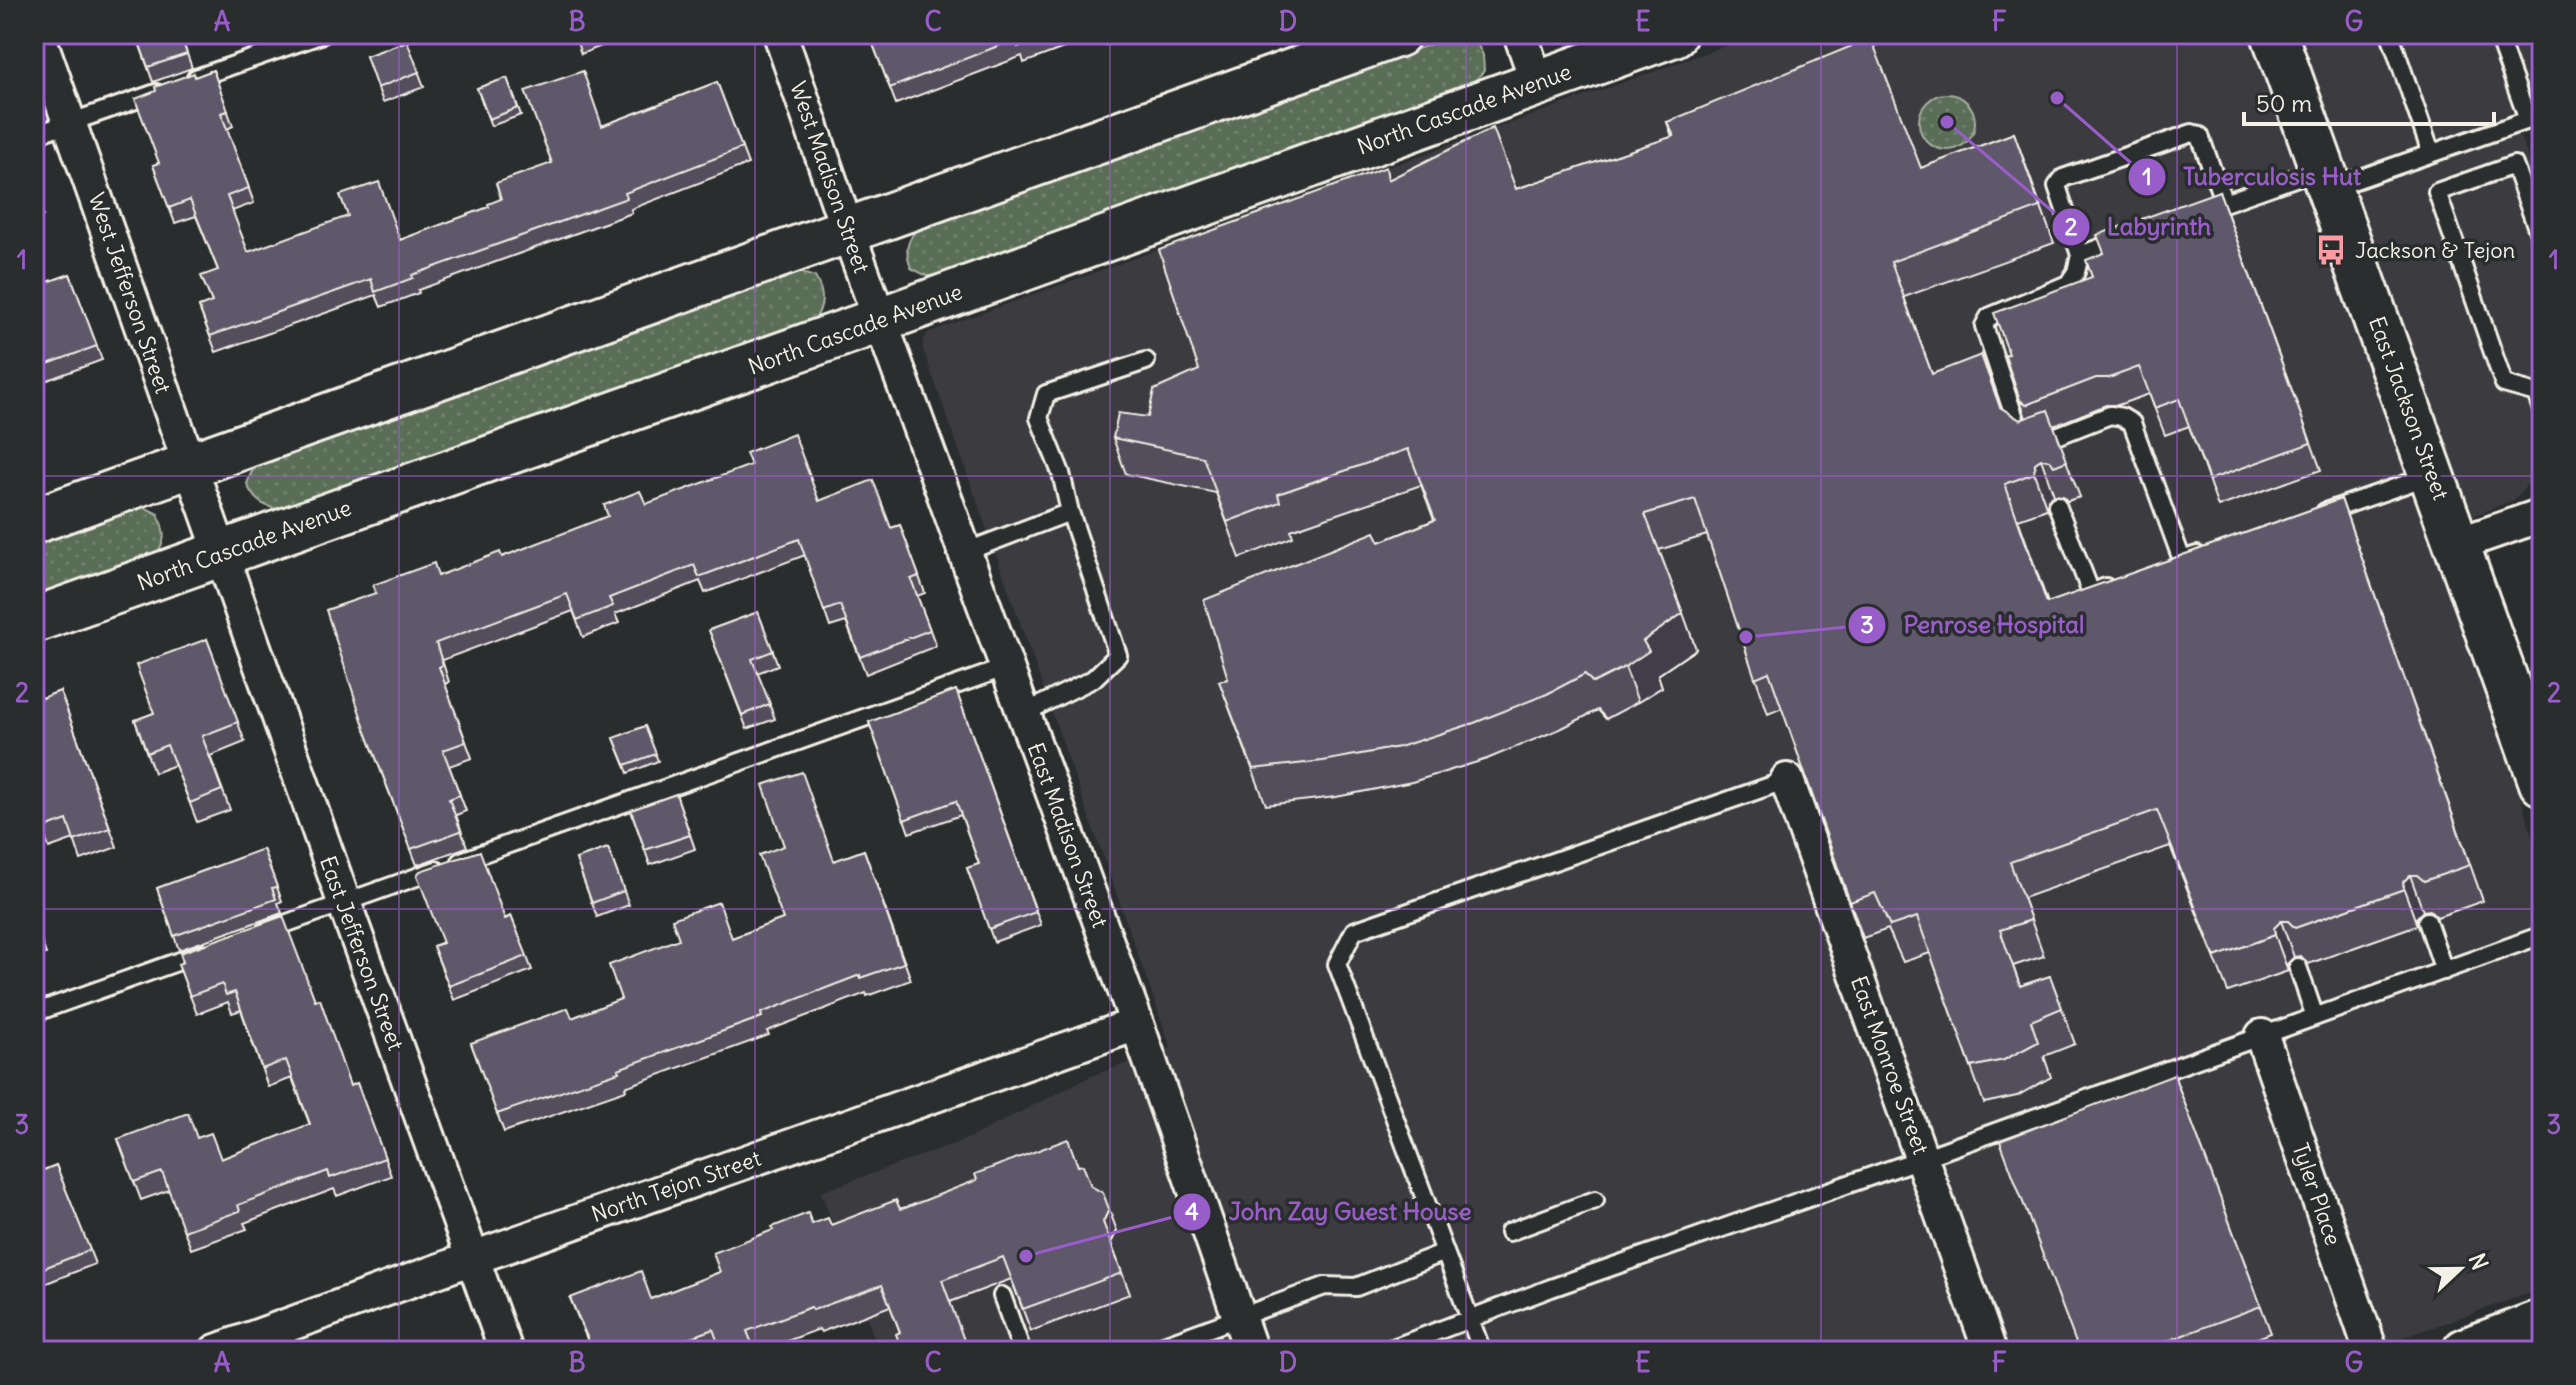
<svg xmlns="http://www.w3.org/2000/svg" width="2576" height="1385" viewBox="0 0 2576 1385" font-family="Delius,sans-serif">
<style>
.built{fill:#3a3a40}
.green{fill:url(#green-dots);stroke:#a7afa0;stroke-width:2}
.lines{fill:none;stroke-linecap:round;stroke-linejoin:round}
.service-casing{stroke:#f4f1e8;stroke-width:22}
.minor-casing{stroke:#f4f1e8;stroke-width:38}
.secondary-casing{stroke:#f4f1e8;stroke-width:50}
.primary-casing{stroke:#f4f1e8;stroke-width:50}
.service{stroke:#2a2d2e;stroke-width:16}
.minor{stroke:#2a2d2e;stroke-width:32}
.secondary{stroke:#2a2d2e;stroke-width:44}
.primary{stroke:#2a2d2e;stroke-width:44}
.wall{fill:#524d5b;stroke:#f4f1e8;stroke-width:2}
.shaded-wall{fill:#423e4a;stroke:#f4f1e8;stroke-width:2}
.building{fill:#5f596a;stroke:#f4f1e8;stroke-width:2}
.grid{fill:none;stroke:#995dc9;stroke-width:2;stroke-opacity:0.55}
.labels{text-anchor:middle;stroke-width:7;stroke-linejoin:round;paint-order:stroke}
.street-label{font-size:22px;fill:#f4f1e8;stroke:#2a2d2e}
.poi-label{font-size:22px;fill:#f4f1e8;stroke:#2a2d2e;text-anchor:start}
.leader{fill:none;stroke:#995dc9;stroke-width:3}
.callout-dot{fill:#995dc9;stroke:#2a2d2e;stroke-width:3}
.mark-label{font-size:24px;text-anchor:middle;font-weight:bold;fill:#fff}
.callout-label{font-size:24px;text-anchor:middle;font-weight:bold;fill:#995dc9;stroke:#2a2d2e;stroke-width:7;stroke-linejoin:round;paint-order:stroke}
.neatline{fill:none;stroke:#995dc9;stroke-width:3}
.grid-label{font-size:26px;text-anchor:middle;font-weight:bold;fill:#995dc9}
</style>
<defs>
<pattern id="green-dots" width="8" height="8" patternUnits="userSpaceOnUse" patternTransform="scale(2)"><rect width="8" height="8" fill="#5a6d57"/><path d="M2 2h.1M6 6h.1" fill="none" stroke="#72826f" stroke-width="1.8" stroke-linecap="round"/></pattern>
</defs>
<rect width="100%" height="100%" fill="#2a2d2e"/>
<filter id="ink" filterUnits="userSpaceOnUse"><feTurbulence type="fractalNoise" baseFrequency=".0125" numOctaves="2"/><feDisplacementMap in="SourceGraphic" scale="16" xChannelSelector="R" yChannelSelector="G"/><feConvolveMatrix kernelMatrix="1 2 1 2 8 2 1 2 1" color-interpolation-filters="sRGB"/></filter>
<g filter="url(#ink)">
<path class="built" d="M1758,34h784v66l-31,12 31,84v272l-28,32 -84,33 80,225 32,115v416l-178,62h-1485l-58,-159 146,-53 124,-63 80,-28 -248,-699v-9l6,-8z"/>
<path class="green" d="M1463,36l12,4 8,15 1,16 -11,12 -531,192 -15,1 -16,-8c-7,-19 -4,-27 8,-42l532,-189z
M1919 122a28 28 0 1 1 56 0a28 28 0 1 1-56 0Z
M795,271l20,6c10,17 9,28 -1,44l-534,189c-17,-4 -26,-9 -33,-26l4,-11 9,-11z
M130,507h14l14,7c8,20 9,29 -6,44l-118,42v-59z"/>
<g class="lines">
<g class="service-casing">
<path id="service" d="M2390,34l41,119
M2497,34l31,86
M196,78l127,-44
M34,135l122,-42
M2332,188l210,-73
M2207,209l113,-40
M2542,242l-28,-77 -77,27 67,192 32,9 6,17
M2080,255l-23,-69 6,-8 129,-45 8,3 24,67
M2020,434l-36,-108 5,-9 79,-33 8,-12 4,-17 41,-15
M2039,443l71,-28 12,2 10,6 50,137 15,-5
M2057,505l34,88 15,-6
M2325,512l107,-37
M965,552l105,-40
M1024,713l69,-34 25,-24 -48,-143 -9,-39 -22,-55 7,-24 100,-33
M461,861l546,-194
M2427,921l17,50
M265,931l171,-61
M2298,967l17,50
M34,1013l168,-60
M1509,1232l86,-32
M1002,1296l20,55
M1147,1351l178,-65 31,1 89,-35
M1385,1351l166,-63 372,-130 619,-223
M1482,1351l-145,-387 17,-33 433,-151"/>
</g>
<g class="minor-casing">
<path id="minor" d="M38,34l306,868 162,449
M780,34l68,198 289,792 114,327
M1520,34l17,48
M2458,544l84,-29
M1787,780l203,571
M2262,1036l109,315
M216,1351l257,-93 664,-234"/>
</g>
<g class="secondary-casing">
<path id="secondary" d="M2274,34l268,749
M34,521l1364,-487
M34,620l846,-300 794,-286"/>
</g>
<g class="primary-casing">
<path id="primary" d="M2465,1351l77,-29"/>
</g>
<use href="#service" class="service"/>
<use href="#minor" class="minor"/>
<use href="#secondary" class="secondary"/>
<use href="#primary" class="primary"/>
</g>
<path class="wall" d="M136,34h44l12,34 -39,14z
M574,34h30l3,10 -26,10z
M884,34h251l-30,11 -4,-11 -77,29 -2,-7 -126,48 -25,-65z
M407,41l17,46 -41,15 -17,-46z
M213,70l20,56 -6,3 27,74 -22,8 16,41 152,-12 89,-33 12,-8 101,-73 115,-44 31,82 -117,45 1,4 -214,77 1,3 -38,14 -5,-12 -160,57 -17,-45 12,-4 7,-33 -22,-54 -21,7 -22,-58 6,-2 36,-86z
M507,78l14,37 -30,11 -14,-38z
M1667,122l254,46 93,-35 40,110 -150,54 28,77 68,33 20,13 6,-2 -21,-62 4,-2 83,-77 12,-24 115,-62 102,279 -103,37 -29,-81 -24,9 -16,-41 -31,11h-12l-53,21 27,71 -13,4 -4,-5 -9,-1 -6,4 -1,10 -29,10 30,84 293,-104 142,402 -46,16 -7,-7 -7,1 -7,7 1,7 -109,39 -7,-8 -7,1 -7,7 1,7 -60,21 -58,-146 -147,52 21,58 -31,10 7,20 30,-10 25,68 -31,12 7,21 -34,19 -33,7 -54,-150 -27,9 -15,-33 -25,9 -81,-230 -14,6 -61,-179 -48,15 37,99 -38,26 4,12 -24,15 -32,17 -8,-9 -38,19 -73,30 -75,23 -76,15 -70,8 -47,-124 9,-2 152,-137 54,-22 -13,-35 -130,45 2,7 -53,21 -24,-65 -90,-19 -13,-36 35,-21 51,-47 191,-191 126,10 156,-52z
M34,192l9,24 -9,3z
M70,274l32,86 -68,25v-98z
M819,501l72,27 9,-3 25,68 -8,3 19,50 -70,28 -20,-52 -16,5 -25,-72 -100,38 -5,-12 -85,33 4,9 -36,14 -10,-26 -131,49 7,22 -4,2 27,74 -23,8 17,45 -10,4 11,32 -50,18 -52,-136 73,-153 64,-19 144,-53z
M758,612l20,53 -21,8 18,46 -28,10 -38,-99z
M207,639l38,103 -35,14 20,54 -33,12 -22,-57 -21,8 -19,-53 19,-7z
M956,690l85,235 -47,17 -27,-74 12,-4 -18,-49 -52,18 -40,-111z
M60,691l57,156 -36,13 -7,-21 -25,9 -9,-25 -6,3v-125z
M645,726l13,35 -30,12 -14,-35z
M676,794l19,55 -45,16 -19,-55z
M608,848l21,57 -32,12 -21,-58z
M263,849l19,52 -4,2 4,10 -103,37 -22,-62z
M864,850l47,130 -44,16 -1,-3 -99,38 2,4 -144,52 1,3 -122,42 -33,-89 101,-25 49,-19 111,-61 51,-19 51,-58z
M511,916l21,54 -78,30 -21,-54z
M34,922l12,32 -12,4z
M178,964l137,36 35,86 7,-3 34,93 -54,20 -3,-7 -90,34 3,6 -56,20 -22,-59 -28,10 -23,-61 79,-1 24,21 89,-34 -18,-47 -24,9 -27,-77 -9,3 -4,-11 -31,12z
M2174,1075l97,258 -48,18h-144z
M56,1165l39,99 -61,24v-114z
M1078,1166l39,65 -6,12 19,51 -99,37 -20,-52 -61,23 -50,30 -10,-26 -69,26 -2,-3 -58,22h-169l-22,-53 81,1 69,-27 92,-48 19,1z"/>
<path class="shaded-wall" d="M2041,459l13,36 -6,4 -1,10 -13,-36 1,-10z
M1683,613l13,36 -38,26 4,12 -24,15 -13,-35 18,-26z
M2410,875l13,36 -7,7 1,7 -13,-36 -1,-7z
M2281,921l13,36 -7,7 1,7 -13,-36 -1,-7z
M1109,1209l8,22 -7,13 -7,-22z"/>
<path class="building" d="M136,34h44l7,20 -39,13z
M574,34h16l-14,5z
M884,34h168l-34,13 -2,-8 -126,49 -19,-49z
M1871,38l50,130 93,-35 26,74 -149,55 41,112 49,-19 19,52 20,13 28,-10 19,51 -13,5 -4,-6 -9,-1 -6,4 -1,10 -29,11 42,119 294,-104 129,366 -46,16 -7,-6h-7l-7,7 1,7 -109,39 -7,-7h-7l-7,7 1,7 -60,22 -58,-147 -147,52 21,58 -31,10 20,56 30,-10 12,32 -31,13 7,21 -34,18 -33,7 -54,-150 -27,9 -15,-33 -25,9 -81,-230 -14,6 -60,-179 -50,15 38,99 -40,28 6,10 -24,16 -32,16 -8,-9 -38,20 -73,29 -75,24 -76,14 -70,8 -34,-88 9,-2 -24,-79 171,-68 5,10 55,-22 -27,-71 -130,45 2,8 -53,20 -24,-65 -90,-19 5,-25 30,4 6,-27 45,-20 -40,-120 227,-83 2,13 105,-52 23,61 158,-53 -7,-14z
M407,41l12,31 -42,16 -11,-32z
M213,70l15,41 -7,2 28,75 -22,8 21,56 100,-36 -8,-21 39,-13 21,58 89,-33 -1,-3 13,-5 -5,-16 56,-20 -27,-72 58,-20 19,55 115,-44 25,66 -117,45 2,5 -215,77 1,3 -38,14 -4,-13 -161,57 -11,-29 13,-5 -11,-26 17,-6 -28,-70 -21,8 -16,-43 6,-2 -24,-64 21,-8 -1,-4 39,-14 1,4z
M507,78l11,30 -29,11 -12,-31z
M2219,191l92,252 -102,37 -30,-81 -24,9 -16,-41 -30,11h-13l-70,27 -6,-5 -15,-44 4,-2 -15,-41 98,-36 -6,-17 18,-7 -7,-18z
M70,274l27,72 -63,23v-82z
M794,434l25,67 54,-21 18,48 9,-3 19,51 -8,3 19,51 -70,27 -20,-52 -16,6 -25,-72 -100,38 -5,-12 -85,33 4,8 -36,14 -10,-26 -131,49 7,22 -4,2 27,75 -23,8 17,45 -11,4 12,32 -50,18 -46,-120 -39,-119 50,-17 -3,-8 61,-22 4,13 62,-24 2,5 106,-41 -4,-11 36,-14 6,13 105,-39 -5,-12z
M758,612l15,39 -21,8 18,45 -28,11 -33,-85z
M207,639l31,83 -36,14 20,54 -32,13 -23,-58 -20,8 -12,-33 19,-7 -18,-48z
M956,690l80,222 -47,17 -22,-61 12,-4 -23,-63 -52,19 -35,-98z
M60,691l50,137 -36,13 -7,-21 -25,9 -8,-22v-106z
M645,726l11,28 -31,11 -11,-27z
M802,772l32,89 30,-11 40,113 -44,15v-3l-99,38 1,4 -144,52 1,3 -122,42 -26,-71 97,-35 4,10 49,-19 -12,-34 70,-26 -7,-20 47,-17 13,36 51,-19 -24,-64 25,-9 -21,-61z
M676,794l14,41 -45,15 -14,-40z
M608,848l16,43 -32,12 -16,-44z
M263,849l14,38 -5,1 4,11 -102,37 -17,-48z
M480,851l25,68 6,-3 16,40 -78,30 -16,-40 10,-3 -26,-68 3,-4z
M283,916l32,84 5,-1 30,87 7,-3 28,75 -55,20 -2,-7 -90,34 2,6 -56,20 -22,-59 -28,10 -16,-43 70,-26 9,25 14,-5 10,26 89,-35 -24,-64 -24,9 -27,-77 -9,3 -4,-11 -32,12 -12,-32 5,-2 -3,-9z
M34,922l7,17 -7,3z
M2174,1075l87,231 -120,45h-62l-79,-210z
M1068,1139l10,27 5,-1 8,21 12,7 6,16 -6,13 19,51 -99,36 -20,-52 -61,23 26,71h-66l-6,-17 4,-2 -18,-47 -69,25 -2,-3 -64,24 8,20h-34l-8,-22 -56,22h-64l-23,-53 71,-27 10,28 69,-27 -7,-19 60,-23 -1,-3 36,-14 4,11 16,-6 3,7 65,-25 4,9 5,-1 72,-28 -2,-6z
M56,1165l34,85 -56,22v-98z
M447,1347l2,4h-13z"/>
</g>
<path class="grid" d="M399,34v1317M755,34v1317M1110,34v1317M1466,34v1317M1821,34v1317M2177,34v1317M34,476h2508M34,909h2508"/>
<defs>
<g id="bus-bare" transform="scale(2.4)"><path d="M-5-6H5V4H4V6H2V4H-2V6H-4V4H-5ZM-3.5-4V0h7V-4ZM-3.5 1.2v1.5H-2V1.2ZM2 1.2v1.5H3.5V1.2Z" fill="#ff9aa2" stroke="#2a2d2e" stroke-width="2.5" paint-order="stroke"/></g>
</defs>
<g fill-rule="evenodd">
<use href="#bus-bare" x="2331" y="250"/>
</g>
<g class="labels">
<g class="street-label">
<text transform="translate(1464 109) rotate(-20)" y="8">North Cascade Avenue</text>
<text transform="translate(830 177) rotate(71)" y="8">West Madison Street</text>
<text transform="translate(130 293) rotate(71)" y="8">West Jefferson Street</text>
<text transform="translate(855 329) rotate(-20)" y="8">North Cascade Avenue</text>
<text transform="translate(2409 408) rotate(70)" y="8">East Jackson Street</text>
<text transform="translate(244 545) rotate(-20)" y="8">North Cascade Avenue</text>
<text transform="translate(1068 835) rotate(70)" y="8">East Madison Street</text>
<text transform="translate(362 953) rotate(70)" y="8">East Jefferson Street</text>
<text transform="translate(1890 1065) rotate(70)" y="8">East Monroe Street</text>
<text transform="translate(676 1186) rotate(-19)" y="8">North Tejon Street</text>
<text transform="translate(2317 1194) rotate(71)" y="8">Tyler Place</text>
</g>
<g class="poi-label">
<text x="2355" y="258">Jackson &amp; Tejon</text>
</g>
</g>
<path class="leader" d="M2057 98L2147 177M1947 122L2071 227M1746 637L1867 625M1026 1256L1192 1212"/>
<g class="callout-dot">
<circle cx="2057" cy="98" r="8"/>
<circle cx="1947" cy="122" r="8"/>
<circle cx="1746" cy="637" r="8"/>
<circle cx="1026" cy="1256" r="8"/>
<circle cx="2147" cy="177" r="20"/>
<circle cx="2071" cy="227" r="20"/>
<circle cx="1867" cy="625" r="20"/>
<circle cx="1192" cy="1212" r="20"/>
</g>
<g class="mark-label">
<text x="2147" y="185">1</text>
<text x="2071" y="235">2</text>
<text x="1867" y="633">3</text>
<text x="1192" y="1220">4</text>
</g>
<g class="callout-label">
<text x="2272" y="185">Tuberculosis Hut</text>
<text x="2159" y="235">Labyrinth</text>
<text x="1994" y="633">Penrose Hospital</text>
<text x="1350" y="1220">John Zay Guest House</text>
</g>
<rect width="2576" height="1385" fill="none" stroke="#2a2d2e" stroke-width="88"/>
<g transform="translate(2460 1269) rotate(68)" stroke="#2a2d2e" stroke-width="6" paint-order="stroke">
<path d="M0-6L14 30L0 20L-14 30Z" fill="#f4f1e8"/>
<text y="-12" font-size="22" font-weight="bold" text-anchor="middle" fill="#f4f1e8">N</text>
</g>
<path d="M2244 112v12h250v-12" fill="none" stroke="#f4f1e8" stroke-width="4"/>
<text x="2256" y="112" font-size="24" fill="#f4f1e8" stroke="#2a2d2e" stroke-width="6" paint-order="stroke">50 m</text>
<rect x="44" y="44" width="2488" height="1297" class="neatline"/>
<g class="grid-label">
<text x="222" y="31">A</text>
<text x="577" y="31">B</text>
<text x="933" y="31">C</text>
<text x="1288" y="31">D</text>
<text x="1643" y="31">E</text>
<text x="1999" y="31">F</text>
<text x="2354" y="31">G</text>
<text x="22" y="269">1</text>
<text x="2554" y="269">1</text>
<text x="22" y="702">2</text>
<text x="2554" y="702">2</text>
<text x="22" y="1134">3</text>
<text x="2554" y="1134">3</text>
<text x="222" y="1372">A</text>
<text x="577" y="1372">B</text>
<text x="933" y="1372">C</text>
<text x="1288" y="1372">D</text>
<text x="1643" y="1372">E</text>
<text x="1999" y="1372">F</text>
<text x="2354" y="1372">G</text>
</g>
</svg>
